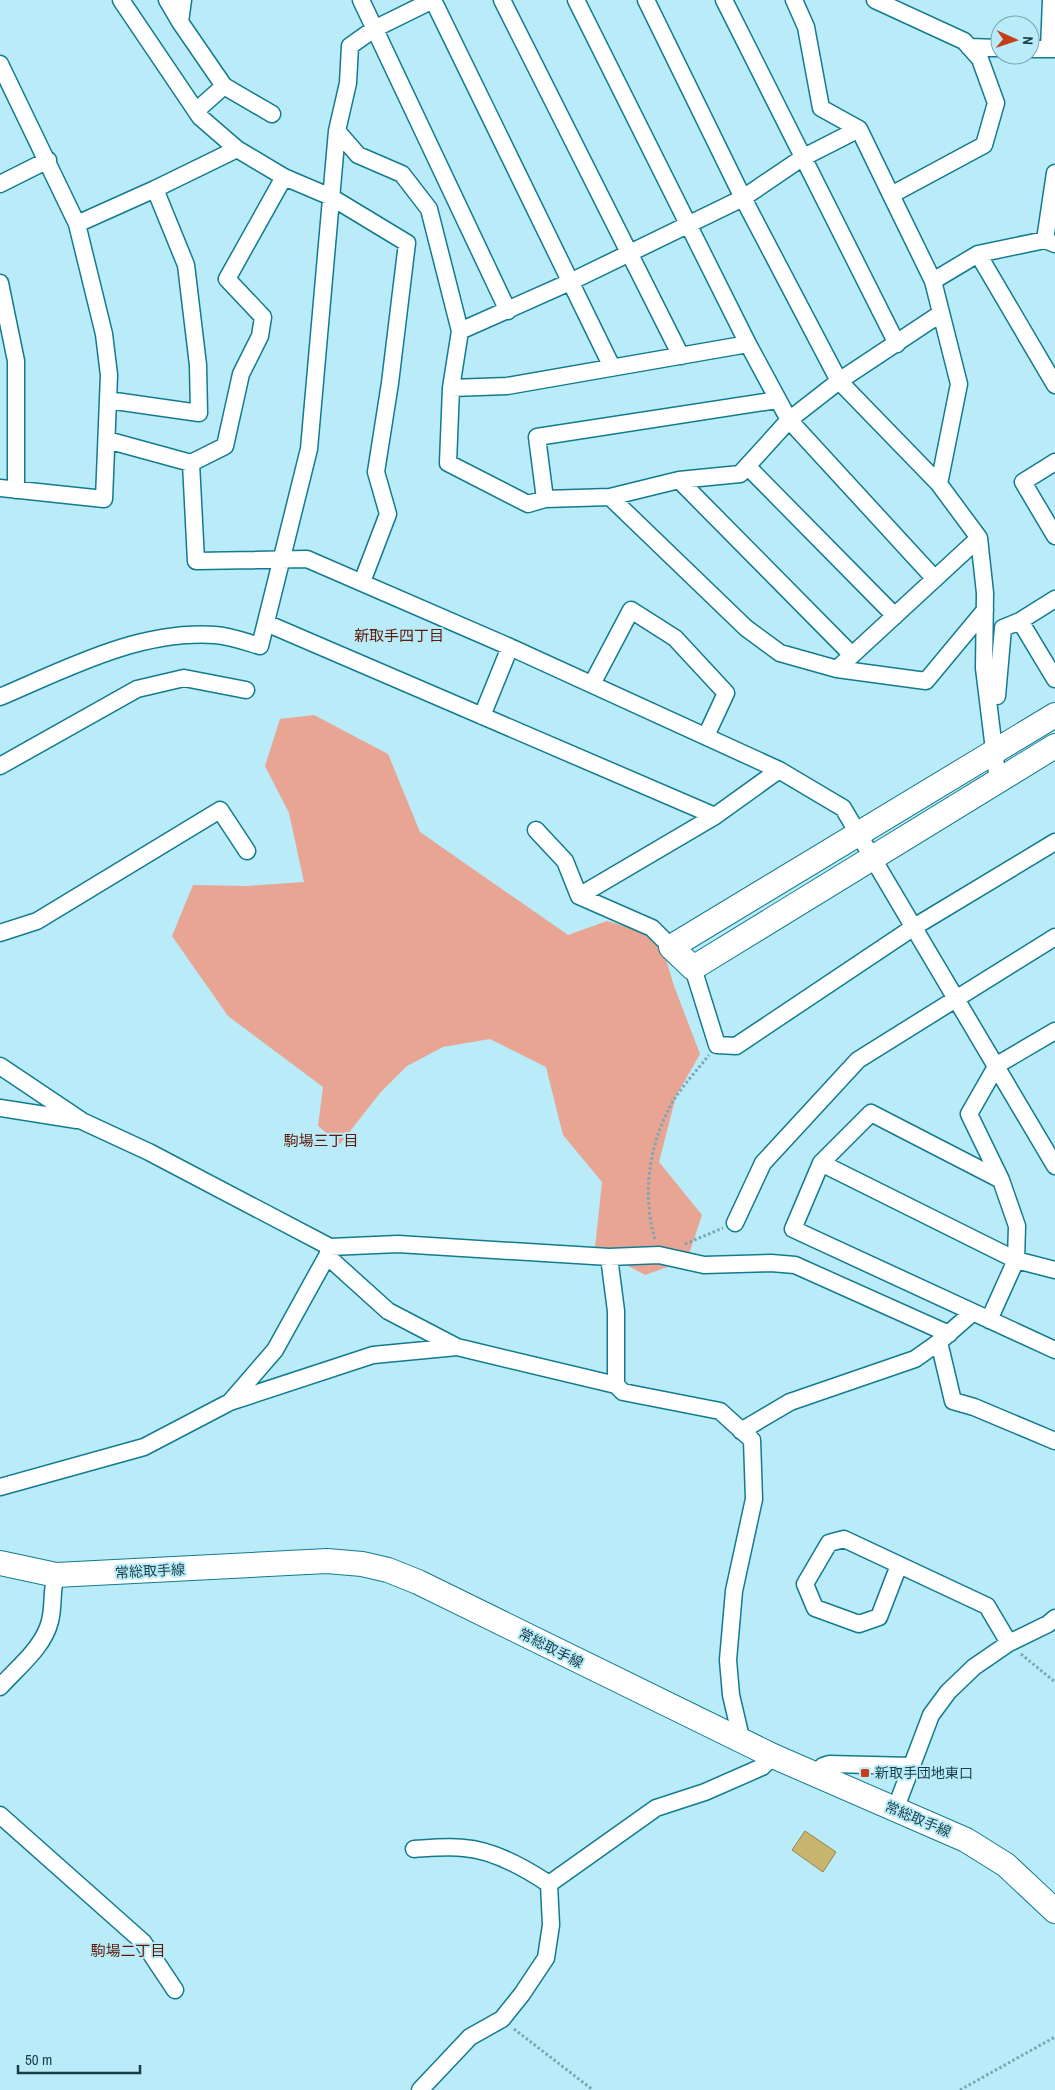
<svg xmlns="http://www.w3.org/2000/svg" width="1055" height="2090" viewBox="0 0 1055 2090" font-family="'Archivo Narrow','Noto Sans JP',sans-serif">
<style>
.green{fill:#e8a594}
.building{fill:#c7b570;stroke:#978642}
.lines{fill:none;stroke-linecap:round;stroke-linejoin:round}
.street-casing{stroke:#127b8f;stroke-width:19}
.secondary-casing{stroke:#127b8f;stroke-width:26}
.path{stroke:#7aa7b3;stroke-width:3;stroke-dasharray:2.5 2.5;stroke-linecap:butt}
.street{stroke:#fff;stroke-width:16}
.secondary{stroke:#fff;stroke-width:24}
.poi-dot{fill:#c63d18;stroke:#b9ebf8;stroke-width:2}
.labels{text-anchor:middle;stroke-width:4;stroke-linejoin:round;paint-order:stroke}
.street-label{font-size:14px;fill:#183e47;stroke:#b9ebf8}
.poi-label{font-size:14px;fill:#183e47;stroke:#b9ebf8;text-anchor:start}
.neighbourhood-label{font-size:15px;fill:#5d1b0a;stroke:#b9ebf8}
</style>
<rect width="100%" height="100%" fill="#b9ebf8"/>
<path class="green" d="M314,715l74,39 32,78 148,103 39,-14 52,15 15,50 26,68 -24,42 -17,66 43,53 -15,45 -42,15 -50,-27 7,-66 -39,-47 -17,-68 -56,-28 -47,8 -36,19 -27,27 -40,51 -22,-18 5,-39 -95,-71 -56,-80 21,-51 54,1 57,-4 -15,-69 -24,-47 15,-47z"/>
<path class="building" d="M805,1831l31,21 -13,20 -31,-22z"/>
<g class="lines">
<g class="street-casing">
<path id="street" d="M121,0l79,117 37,32 47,28 47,20 76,46 -17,140 -14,89 12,42 -26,68
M167,0l13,22 3,-22
M361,0l147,311
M433,0l179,367
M502,0l179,356
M576,0l172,344 41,76 146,159
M646,0l97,198 96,183 100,103 40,54 6,55 -1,75 14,114
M724,0l173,344
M794,0l12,27 15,81 38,21
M875,0l89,41 16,18 16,44 -12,42 -93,50 42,86 26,103 -20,100
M1051,0l-2,49h6
M180,22l44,64 48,28
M969,47l31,1
M1030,49h19
M0,64l77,160 27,110 5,41 -5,124 -104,-11
M196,111l28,-25
M337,131l21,24 44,19 27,35 31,122 -9,57 -3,75 80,41 17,-5 65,-2 69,-17 61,-6 49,-54 50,-39 101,-67
M0,184l48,-24
M77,224l78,-35 82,-40
M1045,240l10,-67
M978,254l77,131
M933,281l45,-27 67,-14 10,4
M0,283l16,78v129
M460,331l110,-49 173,-84 59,-40 57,-29 32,66
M451,388l56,-2 241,-42
M108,400l91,13 -1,-48 -12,-100 -31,-76
M107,440l84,23 34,-17 16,-72 19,-38 3,-19 -36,-38 57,-102
M1055,462l-32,20 32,54
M191,463l5,98 111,-2 203,88 269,123 64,38 212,358
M747,466l148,150
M679,480l173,175
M610,497l136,131 34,25 57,16 142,-131
M545,499l-8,-62 240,-37
M1020,621l35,58
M266,623l449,193
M837,669l89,12 59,-71
M592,684l39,-74 44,28 51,55 -20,43
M997,696l6,-68 17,-7 35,-22
M0,697c68,-29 139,-67 215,-62 15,1 31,7 45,11l49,-197 28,-318 11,-48 2,-37 24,-17 59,-29
M482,716l28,-69
M0,766l137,-77 47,-11 62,12
M536,830l29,31 14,35 136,-80 64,-46
M579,896l73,32 19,19
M0,933l37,-12 183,-111 27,41
M693,968l24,77 19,1 178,-119 141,-85
M1055,1031l-58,34 -28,49 32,66 16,46 -1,34 39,10
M0,1066l82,55 67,31 181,95 -3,9 -52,94 -45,52
M0,1108l77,12
M821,1163l195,97 -27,60
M1001,1180l-130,-67 -50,50 -28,66 262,121
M735,1223l28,-60 95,-103 197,-123
M330,1247l68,-3 211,13 50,-2 45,10 67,-2 24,2 154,69
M327,1256l61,55 69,36
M609,1257l7,54v74
M972,1313l-33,29 14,59 21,6 81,34
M741,1431l49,-29 125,-43 24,-17
M0,1487l144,-40 86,-45 143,-47 84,-8 159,38 7,7 97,19 32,29 2,59 -20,92 -6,69 3,35 11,47
M899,1565l-20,52 -20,7 -44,-16 -10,-24 24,-41 15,-4 143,67 22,37
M0,1687c17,-19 44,-40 50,-66 4,-15 1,-31 6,-46
M816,1775l7,-9 6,-2 83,2
M895,1810l36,-95 17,-23 26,-25 35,-24 39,-19 7,-6
M0,1815l143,127 32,48
M414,1849c16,-1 34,-3 50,-1 29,2 61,20 85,36
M420,2090l50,-53 32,-18 20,-25 24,-36 5,-33 -2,-41 107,-76 49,-16 57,-25 11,-11"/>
</g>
<g class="secondary-casing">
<path id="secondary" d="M1055,715l-384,232 22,21 362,-222
M0,1563l56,12 271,-14 35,3 26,6 30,12 355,174 193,84 40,25 49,46"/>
</g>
<path class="path" d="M655,1239c-14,-45 -5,-101 20,-141 10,-15 23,-29 34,-43
M685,1244l38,-16
M1021,1654l34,28
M514,2029l79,61
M960,2090l95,-53"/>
<use href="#street" class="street"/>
<use href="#secondary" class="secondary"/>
</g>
<rect class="poi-dot" x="860" y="1768" width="10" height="10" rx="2.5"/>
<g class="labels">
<g class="street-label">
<text transform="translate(150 1571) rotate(-3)" y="5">常総取手線</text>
<text transform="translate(551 1648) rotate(27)" y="5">常総取手線</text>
<text transform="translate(918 1819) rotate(23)" y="5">常総取手線</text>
</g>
<g class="poi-label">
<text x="875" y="1778">新取手団地東口</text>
</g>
<g class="neighbourhood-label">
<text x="399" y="641">新取手四丁目</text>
<text x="321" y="1146">駒場三丁目</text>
<text x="128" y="1956">駒場二丁目</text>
</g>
</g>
<g transform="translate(1015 40) rotate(93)"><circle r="24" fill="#b9ebf8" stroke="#79a6b1"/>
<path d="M0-4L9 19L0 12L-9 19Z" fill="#c63d18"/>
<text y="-8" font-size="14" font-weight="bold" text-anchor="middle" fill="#183e47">N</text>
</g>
<path d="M18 2065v8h122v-8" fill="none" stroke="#183e47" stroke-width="2.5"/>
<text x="25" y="2065" font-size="15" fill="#183e47" stroke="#b9ebf8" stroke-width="4" paint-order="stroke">50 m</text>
</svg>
